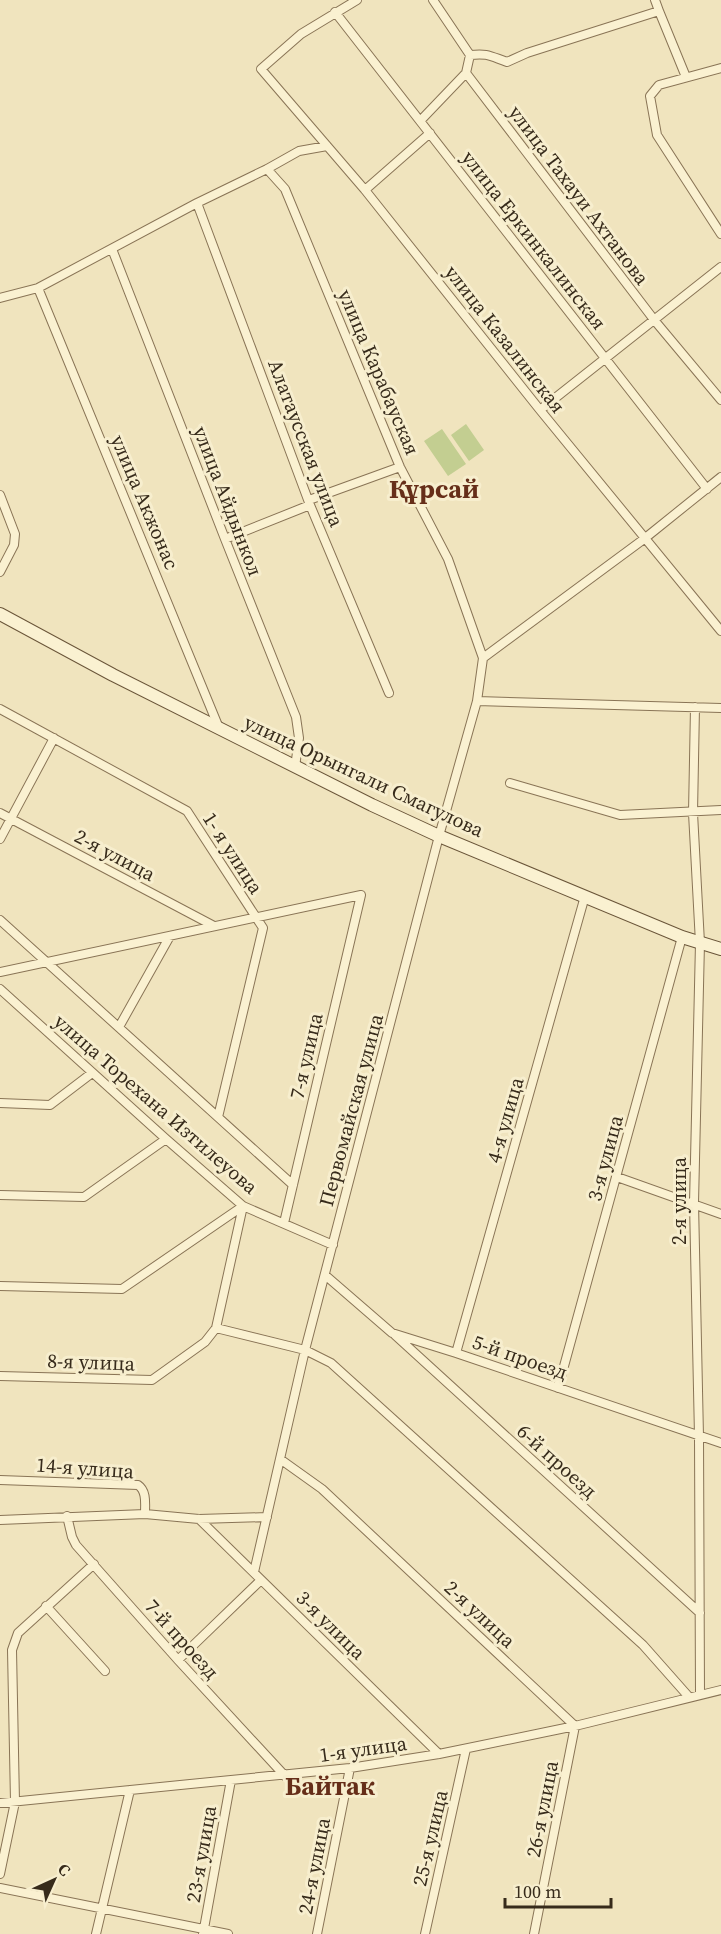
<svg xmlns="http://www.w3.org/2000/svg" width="721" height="1934" viewBox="0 0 721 1934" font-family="'Source Serif 4',serif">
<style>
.green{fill:#c3ce91}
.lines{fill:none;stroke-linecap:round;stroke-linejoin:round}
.street-casing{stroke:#897456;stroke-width:10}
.secondary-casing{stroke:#6a5539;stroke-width:14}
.street{stroke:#faf1d1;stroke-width:8}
.secondary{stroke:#faf1d1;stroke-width:12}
.labels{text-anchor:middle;stroke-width:6;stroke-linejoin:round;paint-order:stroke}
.street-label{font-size:20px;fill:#372b1b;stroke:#f7eece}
.district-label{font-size:26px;font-weight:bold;fill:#662e19;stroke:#f7eece}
</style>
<rect width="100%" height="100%" fill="#f0e4be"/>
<path class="green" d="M466,424l18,26 -15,11 -18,-26z
M442,429l24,35 -18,12 -24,-35z"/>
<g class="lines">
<g class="street-casing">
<path id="street" d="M357,0l-56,34 -40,35 104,121 175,220 181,221
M433,0l37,55 -4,18 189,248 66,79
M655,0l4,11
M335,12l372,477
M470,55c18,-2 20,1 37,7l20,-9 132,-42 27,66
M721,68l-62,17 -9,11 7,39 64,99
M421,120l45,-47
M365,190l65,-57
M197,203l113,302 79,188
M112,249l113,290 71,178 3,21 -4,29
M38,288l181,440
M0,298l38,-10 159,-85 70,-34 32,-18 28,-5
M540,410l181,-143
M0,495l15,39 -1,11 -14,27
M309,500l91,-33
M225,539l85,-34
M483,658l161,-119 77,-62
M477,701l244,7
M695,707l-2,106 7,130 -6,260 5,233 1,259
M0,709l187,102 76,117 -45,189
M510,783l110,32 101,-5
M0,813l214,113
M0,839l54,-101
M0,920l293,265
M0,972l361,-77 -77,328
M0,989l166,150 77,67 90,39
M119,1027l51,-91
M0,1103l50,2 42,-32
M617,1177l104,37
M0,1195l84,2 82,-58
M325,1275l67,58 64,20 265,90
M0,1286l122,3 121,-83
M216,1328l89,22 26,13 312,282 46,52
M395,1335l305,278
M456,1353l129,-457
M0,1376l152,4 53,-38 11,-14 27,-122
M558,1388l124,-451
M280,1459l42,30 253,237 -41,208
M0,1480l138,5c9,6 7,19 7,29
M67,1516l5,21 4,8 102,115 107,116
M199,1519l240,235
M0,1520l145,-6 54,5 68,-2
M254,1572l51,-222 134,-514 38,-135 6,-43 -35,-99 -48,-92 -115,-278 -18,-20
M46,1606l59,65
M178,1660l83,-80
M0,1803l350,-35 89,-14 136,-28 146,-36
M0,1874l15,-72 -3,-152 6,-17 76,-69
M0,1888l228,46
M96,1934l34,-144
M203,1934l28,-154
M317,1934l33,-166
M425,1934l41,-185"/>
</g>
<g class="secondary-casing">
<path id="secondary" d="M0,614l113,61 259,130 67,31 243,101 39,12"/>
</g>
<use href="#street" class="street"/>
<use href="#secondary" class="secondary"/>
</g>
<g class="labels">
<g class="street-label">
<text transform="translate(579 195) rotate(53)" y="7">улица Тахауи Ахтанова</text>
<text transform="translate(534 240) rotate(52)" y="7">улица Еркинкалинская</text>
<text transform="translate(505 339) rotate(52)" y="7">улица Казалинская</text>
<text transform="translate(379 372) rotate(67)" y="7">улица Карабауская</text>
<text transform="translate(306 443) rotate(69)" y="7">Алатаусская улица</text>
<text transform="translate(228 501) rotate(69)" y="7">улица Айдынкол</text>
<text transform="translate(145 502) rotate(67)" y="7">улица Акжонас</text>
<text transform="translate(364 776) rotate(25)" y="7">улица Орынгали Смагулова</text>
<text transform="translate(233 853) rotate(57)" y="7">1- я улица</text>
<text transform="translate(115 855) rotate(28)" y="7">2-я улица</text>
<text transform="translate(306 1056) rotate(-77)" y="7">7-я улица</text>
<text transform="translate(156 1104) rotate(41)" y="7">улица Торехана Изтилеуова</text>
<text transform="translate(351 1110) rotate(-75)" y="7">Первомайская улица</text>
<text transform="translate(505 1120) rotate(-74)" y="7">4-я улица</text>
<text transform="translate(605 1158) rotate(-75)" y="7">3-я улица</text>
<text transform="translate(679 1201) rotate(-90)" y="7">2-я улица</text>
<text transform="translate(520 1357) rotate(19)" y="7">5-й проезд</text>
<text transform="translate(91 1362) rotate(2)" y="7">8-я улица</text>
<text transform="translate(557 1461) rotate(42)" y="7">6-й проезд</text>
<text transform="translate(85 1468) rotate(4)" y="7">14-я улица</text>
<text transform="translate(480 1614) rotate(43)" y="7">2-я улица</text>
<text transform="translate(331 1625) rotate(45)" y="7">3-я улица</text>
<text transform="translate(182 1639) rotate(48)" y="7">7-й проезд</text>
<text transform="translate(363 1749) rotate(-8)" y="7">1-я улица</text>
<text transform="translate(542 1809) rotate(-79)" y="7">26-я улица</text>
<text transform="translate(430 1838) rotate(-77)" y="7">25-я улица</text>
<text transform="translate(201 1854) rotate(-80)" y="7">23-я улица</text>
<text transform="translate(314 1866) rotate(-79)" y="7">24-я улица</text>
</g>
<g class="district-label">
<text x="434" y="498">Құрсай</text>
<text x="330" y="1795">Байтак</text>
</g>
</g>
<g transform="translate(54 1880) rotate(45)" stroke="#f7eece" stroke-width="4.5" paint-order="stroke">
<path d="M0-4.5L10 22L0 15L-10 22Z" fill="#372b1b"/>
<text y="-9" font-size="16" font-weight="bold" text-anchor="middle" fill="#372b1b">С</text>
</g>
<path d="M505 1898v9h106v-9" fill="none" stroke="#372b1b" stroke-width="3"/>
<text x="514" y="1898" font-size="18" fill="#372b1b" stroke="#f7eece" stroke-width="4.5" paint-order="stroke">100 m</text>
</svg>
